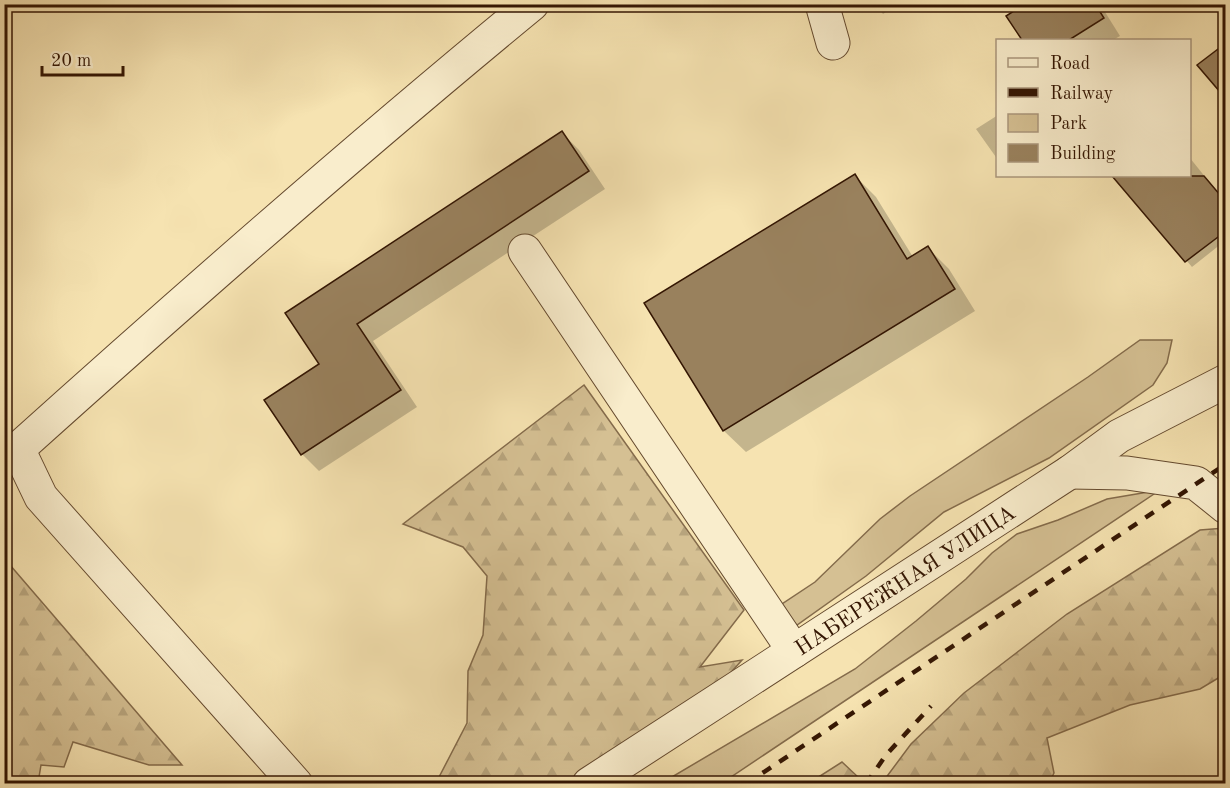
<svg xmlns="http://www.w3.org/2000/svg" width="1230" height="788" viewBox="0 0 1230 788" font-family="'Old Standard TT',serif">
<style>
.green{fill:#d5c093;stroke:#846b4b;stroke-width:1.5}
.forest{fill:url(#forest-firs);stroke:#846b4b;stroke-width:1.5}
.shadow{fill:#0003}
.building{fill:#99815d;stroke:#341603;stroke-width:1.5}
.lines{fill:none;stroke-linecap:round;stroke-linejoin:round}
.minor-casing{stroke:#64492e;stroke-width:35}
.minor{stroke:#f9edcc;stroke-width:33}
.rail{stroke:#341603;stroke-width:4.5;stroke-dasharray:10 10;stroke-linecap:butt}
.labels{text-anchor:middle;stroke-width:6;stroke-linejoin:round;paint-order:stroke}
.street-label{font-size:22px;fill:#341603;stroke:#f9edcc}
</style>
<defs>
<pattern id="forest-firs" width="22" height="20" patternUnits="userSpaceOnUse" patternTransform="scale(1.5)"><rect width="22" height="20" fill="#d5c093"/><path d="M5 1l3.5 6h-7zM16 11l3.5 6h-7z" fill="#b7a47d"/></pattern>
</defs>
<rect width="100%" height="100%" fill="#f6e3b1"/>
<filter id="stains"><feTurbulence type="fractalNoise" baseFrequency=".00333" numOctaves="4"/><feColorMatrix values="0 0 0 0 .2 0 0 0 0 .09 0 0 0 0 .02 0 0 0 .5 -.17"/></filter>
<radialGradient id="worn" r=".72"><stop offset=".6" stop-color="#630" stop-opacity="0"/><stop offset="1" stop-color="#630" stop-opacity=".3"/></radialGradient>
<path class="green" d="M1140,340h32l-5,23 -14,22 -104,73 -105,54 -78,64 -69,49 -16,-12 1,-9 33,-22 65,-63 30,-23 178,-119z
M1160,490l-438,293 -62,1 195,-115 61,-48 50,-42 26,-26 25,-19 41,-14 49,-21z"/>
<path class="forest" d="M584,385l160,225 -44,57 42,-7 -25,28 -143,95h-134l-3,-2 30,-58 1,-52 15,-36 4,-59 -24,-29 -60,-23z
M1225,528v146l-25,15 -70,16 -83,33 7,35 -5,10h-167l29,-39 53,-51 103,-79 133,-84z
M10,565l172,200h-33l-76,-23 -9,25 -23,-2 -3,18h-33l-1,-215z
M842,762l16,15 -4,6h-45z"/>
<path class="shadow" d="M875,4h23l-15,10z
M1027,4h73l20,32 -7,4h-89l-16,-23z
M998,115v45l-22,-31z
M562,133l17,17 26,39 -232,152 44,66 -98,64 -17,-17 -36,-54 55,-36 -34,-51z
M1190,158l36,45v37l-34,27 -78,-91h76z
M855,176l21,21 37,60 15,-9 21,21 26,42 -229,141 -22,-21 -78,-127z"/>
<path class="building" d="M1025,4h70l9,14 -35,22h-47l-16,-24z
M1226,43v56l-29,-34z
M562,131l27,40 -232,153 44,66 -100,65 -37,-55 55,-36 -34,-51z
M855,174l52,85 21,-13 27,43 -232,142 -79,-128z
M1112,176h92l22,26v29l-41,31z"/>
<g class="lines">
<g class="minor-casing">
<g id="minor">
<path d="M822,4l11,39"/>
<path d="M525,251l269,400"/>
<path d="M18,449c169,-152 339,-301 514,-445"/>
<path d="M4,458l14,-9 23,48 255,287"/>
<path d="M1070,472l57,1 69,10 30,24"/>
<path id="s1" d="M589,784l481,-312 49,-36 107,-55"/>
</g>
</g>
<use href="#minor" class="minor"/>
<path class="rail" d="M746,784l480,-320
M866,784l20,-29 45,-49"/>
</g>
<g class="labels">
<g class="street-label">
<text dy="8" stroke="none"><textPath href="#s1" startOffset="376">НАБЕРЕЖНАЯ УЛИЦА</textPath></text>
</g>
</g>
<rect width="1230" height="788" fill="none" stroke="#f6e3b1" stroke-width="24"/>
<rect x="6" y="6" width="1218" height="776" fill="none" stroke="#341603" stroke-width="3"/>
<rect x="12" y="12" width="1206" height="764" fill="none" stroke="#341603" stroke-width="1.5"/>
<rect x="996" y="39" width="195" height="138" fill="#f9edcc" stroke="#aa977c" stroke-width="1.5"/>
<rect x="1008" y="58" width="30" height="9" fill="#f9edcc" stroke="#aa977c" stroke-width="1.5"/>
<text x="1050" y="69" font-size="18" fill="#341603">Road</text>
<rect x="1008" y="88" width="30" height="9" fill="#341603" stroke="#aa977c" stroke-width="1.5"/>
<text x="1050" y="99" font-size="18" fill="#341603">Railway</text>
<rect x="1008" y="114" width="30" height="18" fill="#d5c093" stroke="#aa977c" stroke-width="1.5"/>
<text x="1050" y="129" font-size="18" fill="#341603">Park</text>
<rect x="1008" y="144" width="30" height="18" fill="#99815d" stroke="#aa977c" stroke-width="1.5"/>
<text x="1050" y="159" font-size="18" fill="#341603">Building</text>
<path d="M42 66v9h81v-9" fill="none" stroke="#341603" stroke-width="3"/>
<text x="51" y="66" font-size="18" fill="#341603" stroke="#f9edcc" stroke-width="4.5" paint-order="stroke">20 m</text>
<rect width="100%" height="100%" filter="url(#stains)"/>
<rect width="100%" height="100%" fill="url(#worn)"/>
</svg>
